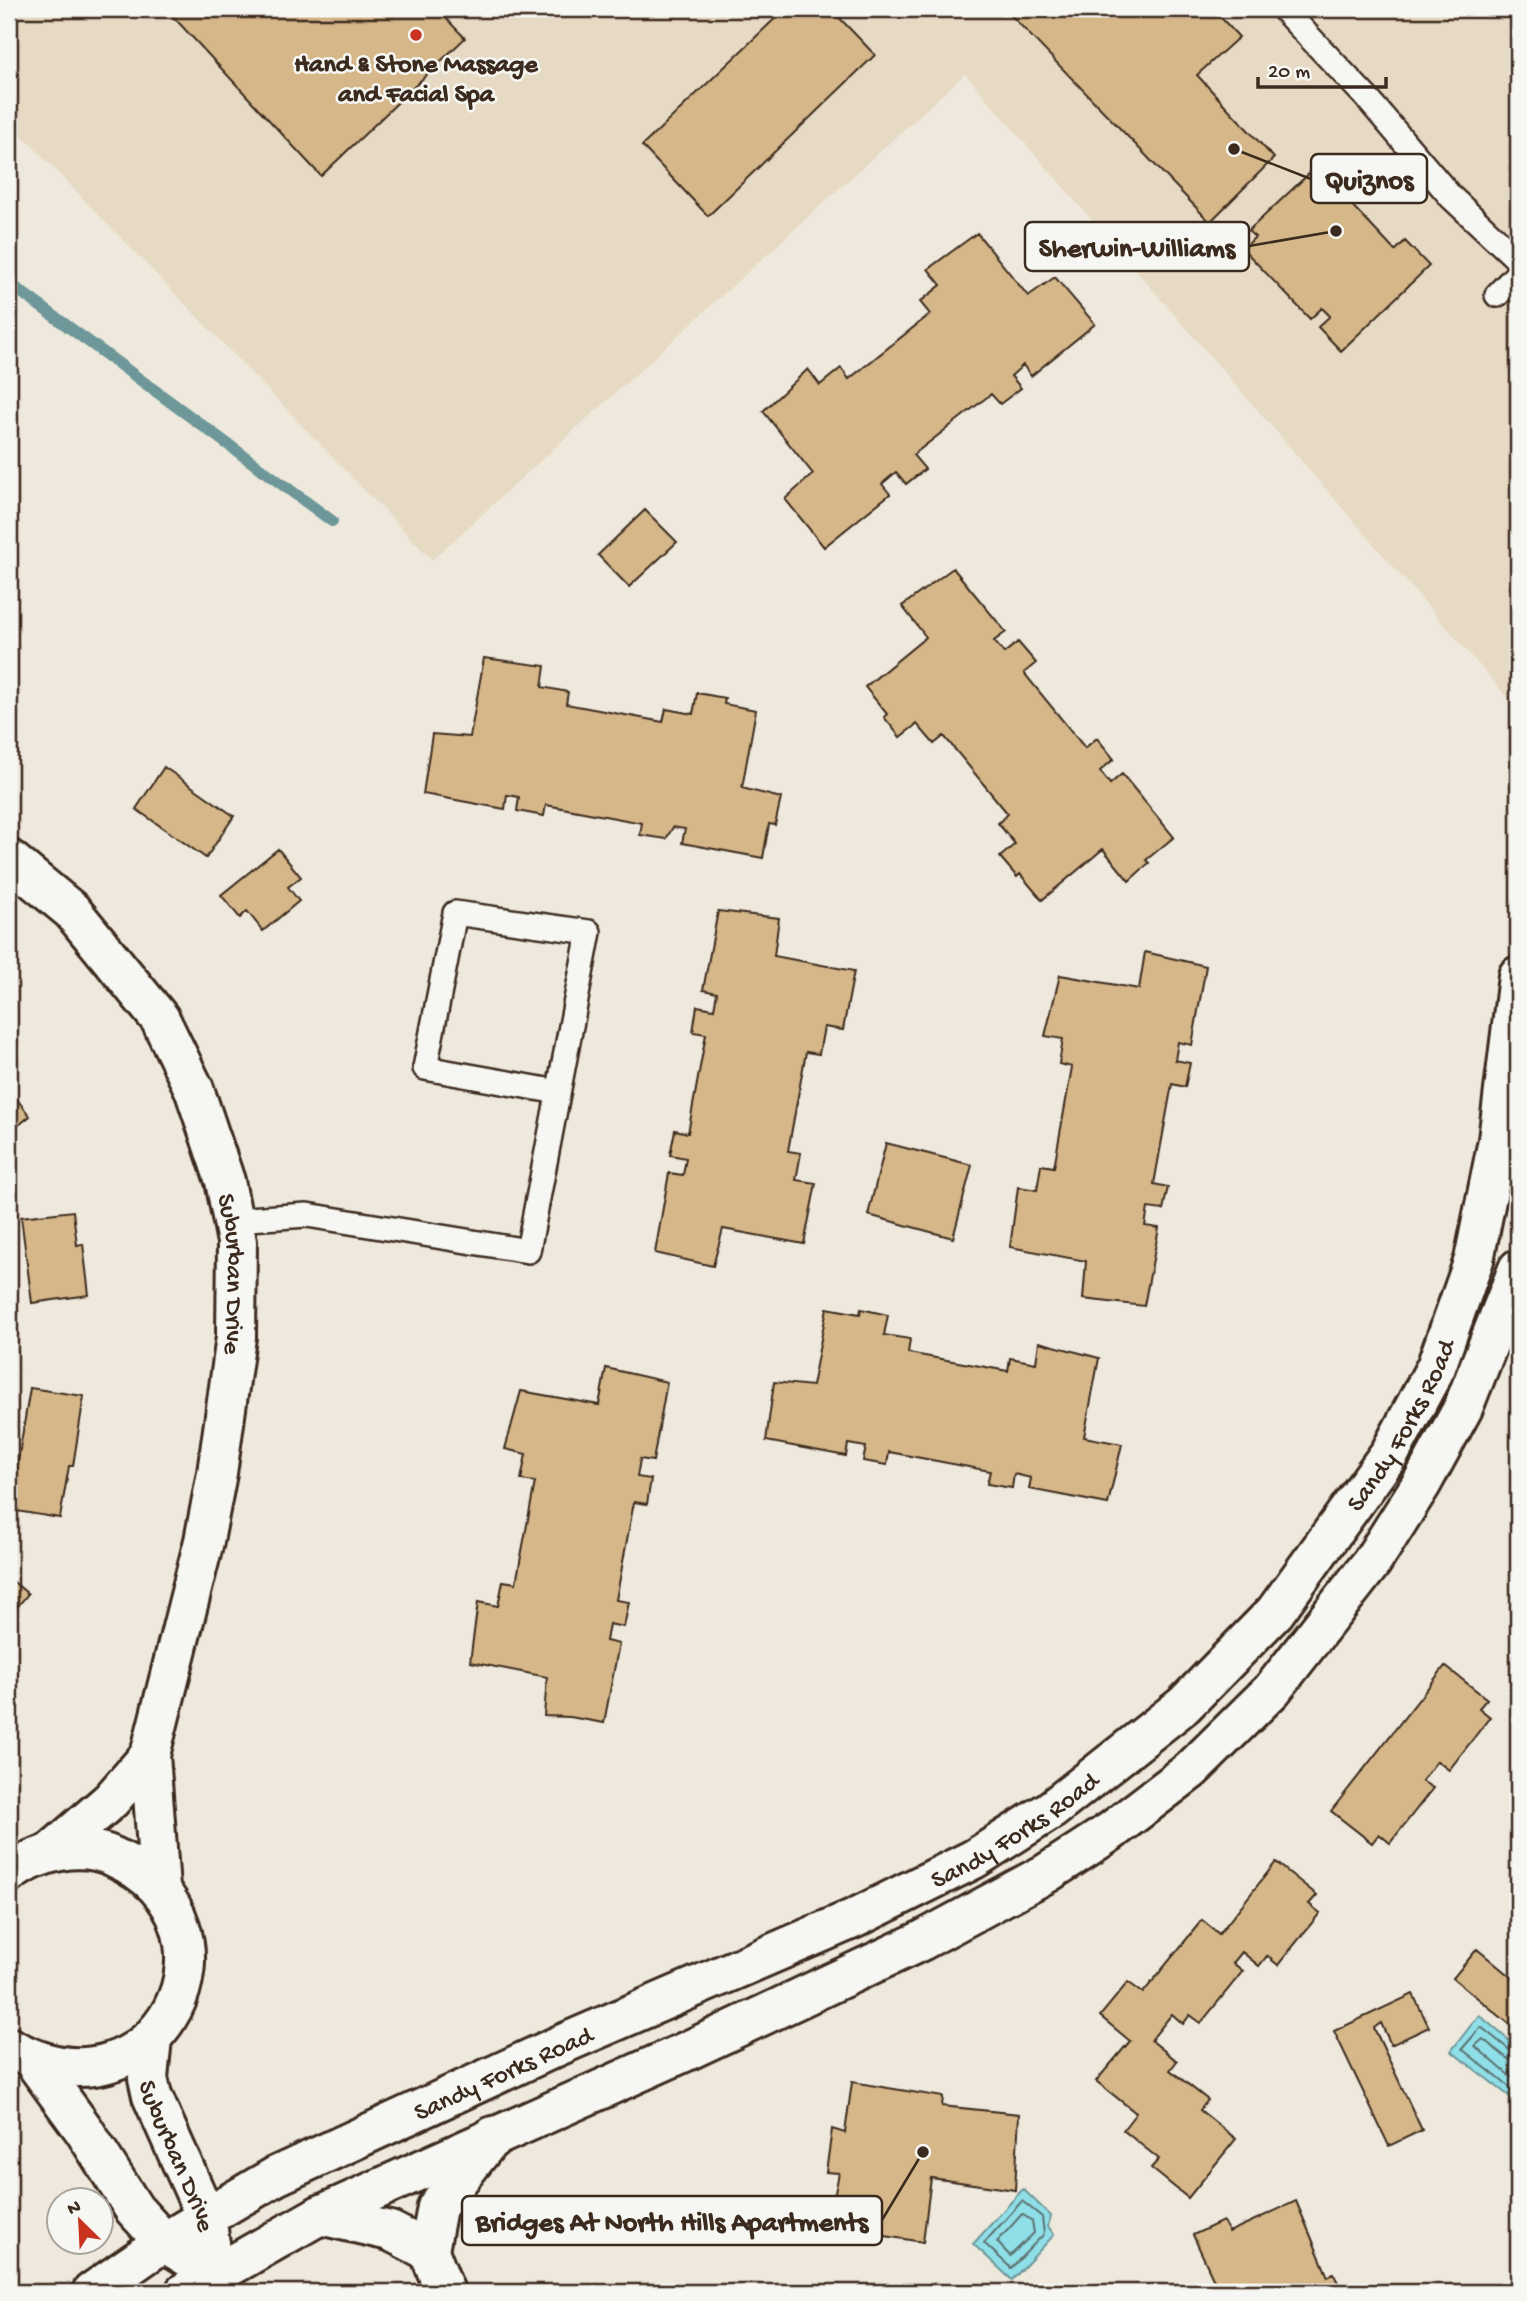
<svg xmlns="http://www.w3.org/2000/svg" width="1527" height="2301" viewBox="0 0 1527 2301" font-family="'Gochi Hand',sans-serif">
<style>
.built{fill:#e7dac4}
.water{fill:#8fdfe9;stroke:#6d9798;stroke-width:2}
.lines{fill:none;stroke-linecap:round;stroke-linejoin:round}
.shore{stroke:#5d726f;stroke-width:2}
.stream{stroke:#6d9798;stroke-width:12}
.building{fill:#d5b789;stroke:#3b2a1e;stroke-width:2}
.service-casing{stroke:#3b2a1e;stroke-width:28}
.minor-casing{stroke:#3b2a1e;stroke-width:44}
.tertiary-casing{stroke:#3b2a1e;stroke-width:44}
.service{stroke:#f6f6f2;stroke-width:23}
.minor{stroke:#f6f6f2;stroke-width:38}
.tertiary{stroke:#f6f6f2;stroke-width:38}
.poi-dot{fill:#c8321e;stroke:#f6f6f2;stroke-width:2.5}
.labels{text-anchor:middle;stroke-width:5;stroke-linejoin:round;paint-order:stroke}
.poi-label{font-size:26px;font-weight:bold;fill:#3b2a1e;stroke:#f6f6f2}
.street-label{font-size:26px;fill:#3b2a1e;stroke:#f6f6f2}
.leader{fill:none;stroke:#3b2a1e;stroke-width:2.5}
.callout-dot{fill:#3b2a1e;stroke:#f6f6f2;stroke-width:2.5}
.callout{fill:#f6f6f2;stroke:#3b2a1e;stroke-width:2.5}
.callout-label{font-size:28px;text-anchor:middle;font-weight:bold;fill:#3b2a1e}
</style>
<rect width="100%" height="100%" fill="#efe9dd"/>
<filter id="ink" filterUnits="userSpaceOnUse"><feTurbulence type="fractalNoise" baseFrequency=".0143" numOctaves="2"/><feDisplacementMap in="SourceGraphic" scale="14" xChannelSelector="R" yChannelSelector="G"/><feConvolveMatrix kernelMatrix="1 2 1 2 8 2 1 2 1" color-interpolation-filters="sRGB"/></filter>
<g filter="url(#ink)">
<path class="built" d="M9,9h1509v701l-553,-636 -533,486 -423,-438z"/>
<path class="water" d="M1479,2015l39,33v55l-67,-52z
M1023,2189l28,27 -3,10 6,9 -42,45 -39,-36z"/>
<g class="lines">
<path class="shore" d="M1518,2053l-7,-2 -30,-24 -19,22 56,45
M1518,2061l-10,-2 -25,-20 -8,7 43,37
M1022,2201l20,16 2,17 -33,34 -27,-25z
M1022,2214l10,7 2,12 -24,23 -13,-14z"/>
<path class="stream" d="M9,283l323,238"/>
</g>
<path class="building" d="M166,9h271l28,29 -144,138z
M785,9h46l44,46 -167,161 -66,-70z
M1005,9h208l26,28 -42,38 77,83 -64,64z
M1316,167l79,84 10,-10 24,25 -88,85 -23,-24 12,-11 -8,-8 -12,11 -67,-70 12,-12 -7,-6z
M977,233l51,63 27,-19 40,47 -64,52 -8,-11 -12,11 10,12 -21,16 -9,-10 -78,61 12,14 -19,15 -10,-12 -14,12 8,10 -66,53 -39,-48 28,-25 -50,-63 45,-42 12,16 21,-17 8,11 81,-65 -10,-12 21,-17 -13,-16z
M645,510l32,32 -48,45 -31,-32z
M953,568l53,64 -12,9 10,12 14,-11 18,21 -12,10 61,75 12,-10 17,21 -14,12 10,13 12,-10 52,63 -28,23 3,3 -20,18 -26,-32 -61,51 -22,-26 -3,3 -17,-20 15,-13 -17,-21 10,-9 -64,-78 -10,8 -17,-20 -17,13 -16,-20 3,-3 -22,-27 61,-50 -24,-31z
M484,658l61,8 -3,21 26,5 -2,12 97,18 3,-13 27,5 4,-21 28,5 -1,6 32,6 -14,78 39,10 -6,27 -6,-1 -6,34 -81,-15 3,-14 -12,-2 -7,12 -26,-4 2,-12 -96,-18 -2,11 -27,-5 2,-14 -12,-2 -2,14 -82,-15 9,-60 38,3z
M164,767l70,49 -28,42 -70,-49z
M278,849l23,28 -13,10 11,14 -36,30 -16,-20 -7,7 -19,-23z
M718,911l61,7 -5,38 80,15 -11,59 -19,-3 -5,27 -13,-2 -18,99 13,2 -5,27 20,3 -12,61 -81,-15 -10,37 -58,-13 14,-80 14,2 3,-17 -16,-3 5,-25 13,3 18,-99 -13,-2 4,-26 17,3 3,-16 -14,-3z
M1145,952l61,14 -14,79 -14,-3 -3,18 15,3 -5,24 -13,-3 -18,100 14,3 -5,23 -15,-2 -3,18 14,2 -15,78 -61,-7 3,-38 -76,-14 8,-60 19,3 4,-25 13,2 18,-100 -13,-3 4,-25 -18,-3 15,-61 79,14z
M9,1089l21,27 -21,17z
M886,1143l86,22 -19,73 -85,-23z
M73,1211l4,34 6,-1 6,51 -57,8 -11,-86z
M827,1308l33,6 1,-5 27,6 -4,20 26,4 -2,14 100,18 2,-13 26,5 3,-21 60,16 -15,79 38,7 -14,60 -79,-15 2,-11 -17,-4 -2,14 -25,-4 3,-13 -101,-19 -2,13 -24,-4 3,-14 -18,-3 -2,12 -80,-15 8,-59 38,4z
M606,1368l61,14 -14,79 -13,-2 -3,18 14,2 -4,25 -13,-2 -18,98 13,2 -5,25 -15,-3 -3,17 13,3 -15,79 -34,-6 -26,-1 3,-39 -77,-15 8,-60 20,4 5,-25 13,2 19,-101 -14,-2 5,-26 -21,-5 16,-58 78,14z
M30,1388l54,8 -11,70h-4l-9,52 -50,-8z
M9,1578l19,16 -19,23z
M1445,1666l42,33 -8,9 11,9 -41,53 -12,-9 -15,20 11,7 -43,55 -11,-9 -7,9 -41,-32z
M1276,1862l41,33 -8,9 11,9 -42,52 -11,-9 -8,10 -17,-14 -9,11 10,8 -42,52 -11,-8 -7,9 -11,-10 -21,26 26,21 -7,9 38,30 -8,10 36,29 -48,59 -37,-30 8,-9 -36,-29 13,-17 -40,-32 34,-40 -30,-25 28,-34 15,11 59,-73 17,14z
M1477,1949l41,34v48l-65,-53z
M1413,1994l16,33 -38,18 -10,-22 -7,5 48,102 -33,16 -55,-115z
M852,2082l91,15 -1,9 77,8 -4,76 -84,-12 -8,64 -95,-15 11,-54 -13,-1 6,-43 13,4z
M1296,2201l32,76 5,-4 10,19h-106l-5,-9 -14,6 -25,-54 30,-14 6,11z"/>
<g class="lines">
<g class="service-casing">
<path id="service" d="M1283,9l83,88 85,100 67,63
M1497,295l21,-22
M233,1220l74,-5 221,36 61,-319 -134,-19 -30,155 133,24"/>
</g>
<g class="minor-casing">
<g id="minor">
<path id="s1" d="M9,859l63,52 88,108 34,70 31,92 12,61 -1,95 -19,136 -13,68 -54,214 10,133"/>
<path d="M51,1852l60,-52 39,-45"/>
<path d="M9,1873c30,-21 70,-32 105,-16 146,67 45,275 -105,190"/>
<path id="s2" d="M152,2038l-4,40 4,18 54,121 5,33"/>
<path d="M33,2060l51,70 50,79 30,33 50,31"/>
<path d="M320,2215l70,16 39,20"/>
<path d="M445,2292l-16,-41 8,-44 56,-71"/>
</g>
</g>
<g class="tertiary-casing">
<g id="tertiary">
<path id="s3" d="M92,2292l72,-50 112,-66 282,-130 297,-128 119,-59 77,-49 133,-105 91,-93 115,-159 46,-86 38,-107 24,-120 20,-164"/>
<path d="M185,2292l135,-77 369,-165 234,-110 124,-67 63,-41 81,-62 81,-80 100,-128 50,-79 41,-75 55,-139"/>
</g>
</g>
<use href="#service" class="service"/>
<use href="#minor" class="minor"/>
<use href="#tertiary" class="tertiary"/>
</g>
</g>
<circle class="poi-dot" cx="416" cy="35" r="7"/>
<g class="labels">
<g class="poi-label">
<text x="416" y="71">Hand &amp; Stone Massage<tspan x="416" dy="30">and Facial Spa</tspan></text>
</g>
<g class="street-label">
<text dy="9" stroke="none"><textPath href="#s1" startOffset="490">Suburban Drive</textPath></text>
<text dy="9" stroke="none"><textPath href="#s3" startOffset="1601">Sandy Forks Road</textPath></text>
<text dy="9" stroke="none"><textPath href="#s3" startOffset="1034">Sandy Forks Road</textPath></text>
<text dy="9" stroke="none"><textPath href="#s3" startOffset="467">Sandy Forks Road</textPath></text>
<text dy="9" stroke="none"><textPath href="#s2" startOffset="124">Suburban Drive</textPath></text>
</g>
</g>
<path class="leader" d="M1234 149L1311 179M1336 231L1249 246M923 2152L882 2220"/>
<g class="callout-dot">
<circle cx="1234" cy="149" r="7"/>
<circle cx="1336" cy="231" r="7"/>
<circle cx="923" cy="2152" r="7"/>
</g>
<g class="callout">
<rect x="1311" y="154" width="116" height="49" rx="7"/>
<rect x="1025" y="222" width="224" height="49" rx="7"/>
<rect x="462" y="2196" width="420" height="49" rx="7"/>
</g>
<g class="callout-label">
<text x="1369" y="188">Quiznos</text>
<text x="1137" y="256">Sherwin-Williams</text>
<text x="672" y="2230">Bridges At North Hills Apartments</text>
</g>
<rect width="1527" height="2301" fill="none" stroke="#f6f6f2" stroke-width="35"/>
<rect x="18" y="18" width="1492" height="2266" fill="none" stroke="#3b2a1e" stroke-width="2.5" filter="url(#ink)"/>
<g transform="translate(80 2221) rotate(336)"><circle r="33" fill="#f6f6f2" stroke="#aba49d" stroke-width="2"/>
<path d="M0-5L12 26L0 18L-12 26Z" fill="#c8321e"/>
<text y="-10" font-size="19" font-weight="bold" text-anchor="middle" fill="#3b2a1e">N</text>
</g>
<path d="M1258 77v10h128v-10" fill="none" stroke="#3b2a1e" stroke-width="3.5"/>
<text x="1268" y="77" font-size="21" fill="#3b2a1e" stroke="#f6f6f2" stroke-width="5" paint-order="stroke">20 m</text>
</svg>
